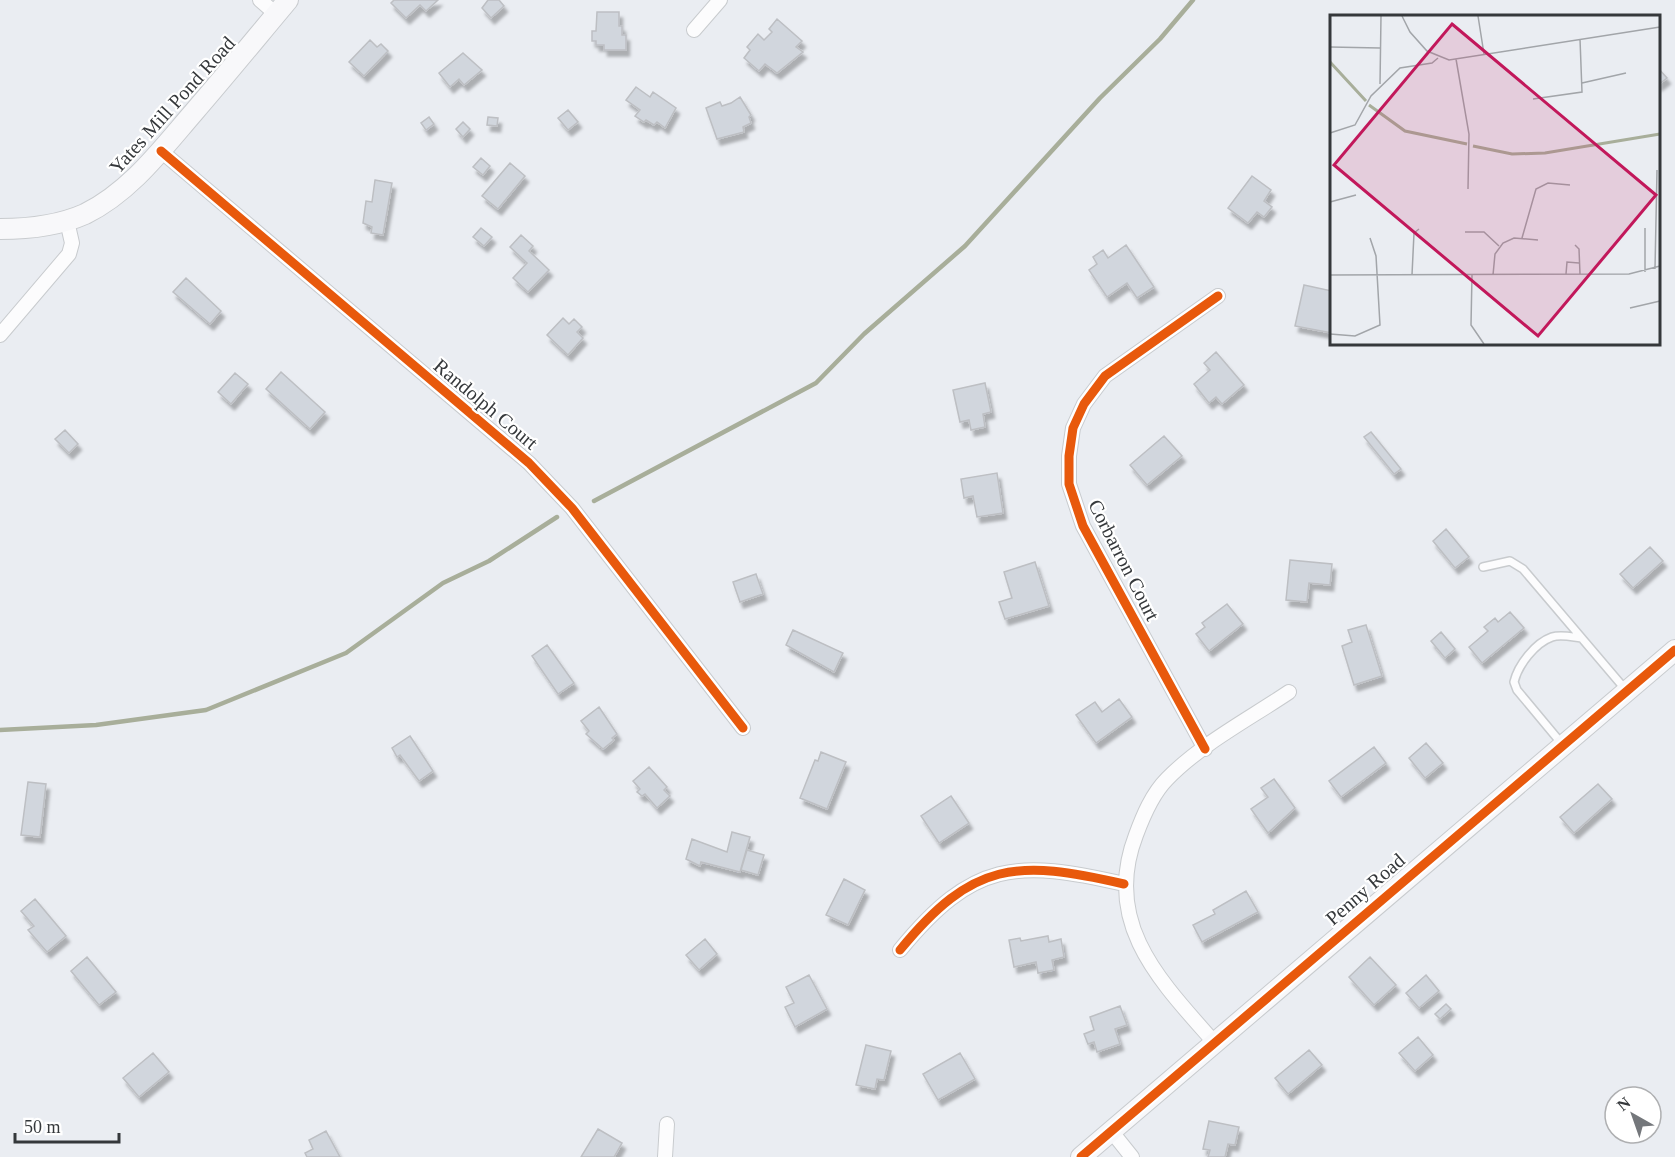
<svg xmlns="http://www.w3.org/2000/svg" width="1675" height="1157" viewBox="0 0 1675 1157" font-family="Georgia,serif">
<style>
.lines{fill:none;stroke-linecap:round;stroke-linejoin:round}
.stream{stroke:#a8ae9a;stroke-width:4.5}
.building{fill:#d1d6dd;stroke:#bdbfc3;stroke-width:1.5;filter:url(#shadow)}
.lane-casing{stroke:#c8cbce;stroke-width:10}
.street-casing{stroke:#c8cbce;stroke-width:16}
.secondary-casing{stroke:#c8cbce;stroke-width:22}
.lane{stroke:#fcfcfd;stroke-width:7}
.street{stroke:#fcfcfd;stroke-width:14}
.secondary{stroke:#f8f8fa;stroke-width:20}
.cycleway-casing{stroke:#fff;stroke-width:13}
.cycleway{stroke:#e8590c;stroke-width:9}
.labels{text-anchor:middle;stroke-width:4.5;stroke-linejoin:round;paint-order:stroke}
.street-label{font-size:20px;fill:#35383b;stroke:#fff}
.inset-river{fill:none;stroke:#a8ae9a;stroke-width:3}
.inset-road{fill:none;stroke:#a2a5a9;stroke-width:1.5}
.view{fill:#c2185b;fill-opacity:0.15;stroke:#c2185b;stroke-width:3}
.inset-edge{fill:none;stroke:#35383b;stroke-width:3}
</style>
<defs>
<filter id="shadow"><feDropShadow dx="3.5" dy="6" stdDeviation="1.5" flood-color="#0004"/></filter>
</defs>
<rect width="100%" height="100%" fill="#eaedf2"/>
<g class="lines">
<path class="stream" d="M594,501l222,-118 48,-49 101,-88 135,-148 60,-59 33,-39
M0,730l96,-5 110,-15 140,-57 97,-70 46,-22 68,-44"/>
</g>
<path class="building" d="M394,0h44l-12,11 -6,-6 -14,13 -15,-15z
M488,0h11l5,6 -13,12 -9,-10z
M597,12h22v14h3v9h4v15h-22v-5h-8v-4h-4v-10h4z
M777,19l25,22 -6,6 7,5 -26,21 -12,-9 -6,7 -15,-13 6,-8 -3,-3 11,-13 6,6 8,-8 -3,-3z
M370,40l7,7 4,-3 7,7 -24,25 -15,-14z
M463,53l19,17 -18,15 -5,-6 -9,8 -11,-14z
M1658,68l9,10 -9,7z
M636,87l14,10 3,-5 23,16 -11,20 -8,-6 -3,3 -8,-5 -2,2 -9,-6 5,-6 -14,-10z
M740,97l11,18 -2,2 2,6 -8,4 1,5 -27,7 -11,-31 14,-6 2,4 9,-3z
M568,110l10,12 -10,8 -10,-12z
M429,117l5,7 -8,6 -5,-7z
M488,117l10,1 -1,8 -10,-1z
M463,122l7,7 -7,8 -7,-8z
M481,158l9,8 -7,9 -10,-8z
M510,163l15,13 -27,33 -16,-13z
M1252,176l19,14 -7,11 8,6 -8,10 -7,-5 -9,11 -20,-15z
M375,180l17,3 -9,52 -12,-2 1,-6 -9,-4 3,-22 6,1z
M481,228l11,9 -8,9 -11,-9z
M521,235l12,11 -4,5 20,19 -21,22 -15,-14 14,-15 -17,-16z
M1126,245l28,42 -17,11 -10,-15 -20,14 -18,-27 8,-6 -4,-7 10,-7 5,8z
M186,278l35,33 -11,13 -37,-32z
M1304,285l28,6v42l-37,-7z
M563,318l6,6 5,-5 8,8 -5,5 6,6 -15,17 -21,-20z
M1216,352l28,33 -22,19 -6,-7 -7,6 -15,-19 16,-14 -6,-7z
M281,372l44,40 -15,17 -44,-40z
M235,373l13,11 -17,20 -13,-12z
M985,383l6,29 -8,2 2,13 -14,3 -2,-10 -9,2 -7,-32z
M65,430l13,14 -9,9 -14,-14z
M1371,432l30,37 -7,5 -30,-37z
M1164,436l18,20 -35,29 -17,-20z
M997,473l6,40 -26,4 -4,-21 -9,2 -3,-19z
M1446,529l23,28 -14,11 -22,-27z
M1650,547l13,14 -30,27 -13,-14z
M1290,560l42,4 -2,21 -21,-2 -2,19 -21,-2z
M1035,562l14,44 -44,13 -6,-17 13,-4 -8,-26z
M756,574l7,20 -23,8 -7,-20z
M1227,604l16,20 -34,27 -13,-17 9,-7 -3,-4z
M1510,612l14,16 -42,35 -13,-16 19,-16 -4,-4 11,-9 3,4z
M1366,625l16,51 -28,9 -12,-39 10,-4 -4,-12z
M793,630l50,23 -9,19 -48,-27z
M1441,632l14,17 -10,9 -14,-17z
M547,645l27,38 -16,11 -26,-38z
M1119,699l13,18 -36,26 -20,-28 19,-13 7,10z
M599,707l18,27 -5,4 2,2 -11,9 -17,-15 3,-3 -8,-10z
M410,736l23,35 -14,10 -19,-26 -3,2 -5,-9z
M1426,743l17,20 -18,15 -16,-20z
M1374,747l12,16 -45,34 -12,-16z
M821,752l25,10 -19,47 -27,-11 15,-38 3,1z
M649,767l18,20 -3,3 6,6 -13,12 -12,-14 -3,2 -5,-4 3,-3 -7,-8z
M1274,779l21,29 -27,25 -17,-24 17,-12 -7,-9z
M28,782l18,2 -6,53 -19,-2z
M1598,784l14,15 -38,34 -14,-16z
M951,796l18,27 -30,20 -18,-27z
M732,832l18,5 -10,35 -39,-10 -1,4 -14,-7 6,-20 35,13z
M747,850l17,5 -6,20 -17,-5z
M844,879l21,11 -17,35 -22,-10z
M1246,891l12,21 -56,30 -9,-17 22,-11 -2,-4z
M35,899l31,37 -19,16 -19,-22 6,-4 -13,-15z
M1048,936l1,6 12,-3 3,18 -12,3 2,10 -16,3 -2,-11 -22,5 -5,-27 11,-2 1,3z
M705,939l12,15 -18,16 -13,-15z
M87,957l29,35 -17,13 -28,-34z
M1370,957l26,28 -22,20 -25,-28z
M809,975l18,34 -32,18 -10,-20 9,-4 -8,-16z
M1426,975l13,16 -20,17 -13,-15z
M1446,1004l5,5 -11,10 -5,-5z
M1120,1006l7,19 -12,4 5,15 -23,8 -3,-10 -6,2 -4,-10 10,-4 -4,-13z
M1418,1037l15,18 -18,16 -16,-18z
M866,1045l25,6 -7,29 -7,-1 -2,10 -19,-4z
M1309,1050l13,15 -34,29 -13,-16z
M153,1053l16,19 -30,25 -16,-19z
M960,1053l15,26 -37,21 -15,-26z
M1209,1121l30,6 -4,18 -7,-1 -3,13h-17l2,-7 -7,-1z
M598,1129l24,14 -8,14h-33z
M326,1131l14,26h-33l-2,-4 8,-4 -4,-9z"/>
<g class="lines">
<g class="lane-casing">
<path id="lane" d="M1483,567l27,-6 13,8 102,120
M1562,744l-45,-54 -3,-8c4,-17 21,-39 38,-45 9,-3 20,0 29,1"/>
</g>
<g class="street-casing">
<path id="street" d="M260,0l16,14
M694,30l26,-30
M161,151l368,312 43,45 171,220
M0,335l69,-81 3,-11 -5,-22
M1205,749l-122,-223 -14,-42v-28l4,-28 11,-24 21,-28 113,-80
M900,950c73,-89 116,-91 224,-66
M1214,1042c-54,-61 -112,-119 -78,-207 7,-19 16,-41 31,-56 34,-35 82,-60 122,-87
M1112,1132l20,25
M665,1157l2,-33"/>
</g>
<g class="secondary-casing">
<path id="secondary" d="M0,229c29,0 58,-3 85,-15 45,-22 77,-65 109,-102 32,-37 63,-75 94,-112
M1081,1157l594,-507"/>
</g>
<use href="#lane" class="lane"/>
<use href="#street" class="street"/>
<use href="#secondary" class="secondary"/>
<g class="cycleway-casing">
<path id="cycleway" d="M161,151l368,312 43,45 171,220
M1205,749l-122,-223 -14,-42v-28l4,-28 11,-24 21,-28 113,-80
M900,950c73,-89 116,-91 224,-66
M1081,1157l594,-507"/>
</g>
<use href="#cycleway" class="cycleway"/>
</g>
<g class="labels">
<g class="street-label">
<text transform="translate(172 105) rotate(-48)" y="7">Yates Mill Pond Road</text>
<text transform="translate(486 404) rotate(40)" y="7">Randolph Court</text>
<text transform="translate(1124 560) rotate(63)" y="7">Corbarron Court</text>
<text transform="translate(1365 889) rotate(-41)" y="7">Penny Road</text>
</g>
</g>
<g transform="translate(1330 15)">
<rect width="330" height="330" fill="#eaedf2"/>
<path class="inset-river" d="M0,47l36,39M39,90l36,26 62,13M143,131l39,8 33,-1 115,-19"/>
<path class="inset-road" d="M72,1l8,16 17,19 22,9 211,-33M148,1l6,38M0,32l50,1M126,44l13,75 -1,55M252,68l44,-10M50,69l1,-68M203,84l49,-7 -2,-53M0,118l25,-8 16,-29 29,-28 32,-5 6,-5M0,187l26,-7M315,213v44M135,217h19l15,14M192,223l14,-49 12,-6 22,2M245,230l4,4 1,25M325,254l2,-99M236,259l1,-12 12,1M0,260l299,-1 31,-8M82,260l2,-42 5,-4M142,260l-1,50 13,19M163,260l2,-21 8,-11 11,-5 24,2M300,293l30,-7M0,319l25,2 25,-11 -4,-69 -6,-18"/>
<path class="view" d="M122,9l204,171 -118,141 -204,-171z"/>
<rect width="330" height="330" class="inset-edge"/>
</g>
<g transform="translate(1633 1115) rotate(320)"><circle r="28" fill="#ffffff" stroke="#aeafb1" stroke-width="1.5"/>
<path d="M0-4.5L10 22L0 15L-10 22Z" fill="#74777b"/>
<text y="-9" font-size="16" font-weight="bold" text-anchor="middle" fill="#35383b">N</text>
</g>
<path d="M15 1133v9h104v-9" fill="none" stroke="#35383b" stroke-width="3"/>
<text x="24" y="1133" font-size="18" fill="#35383b" stroke="#ffffff" stroke-width="4.5" paint-order="stroke">50 m</text>
</svg>
